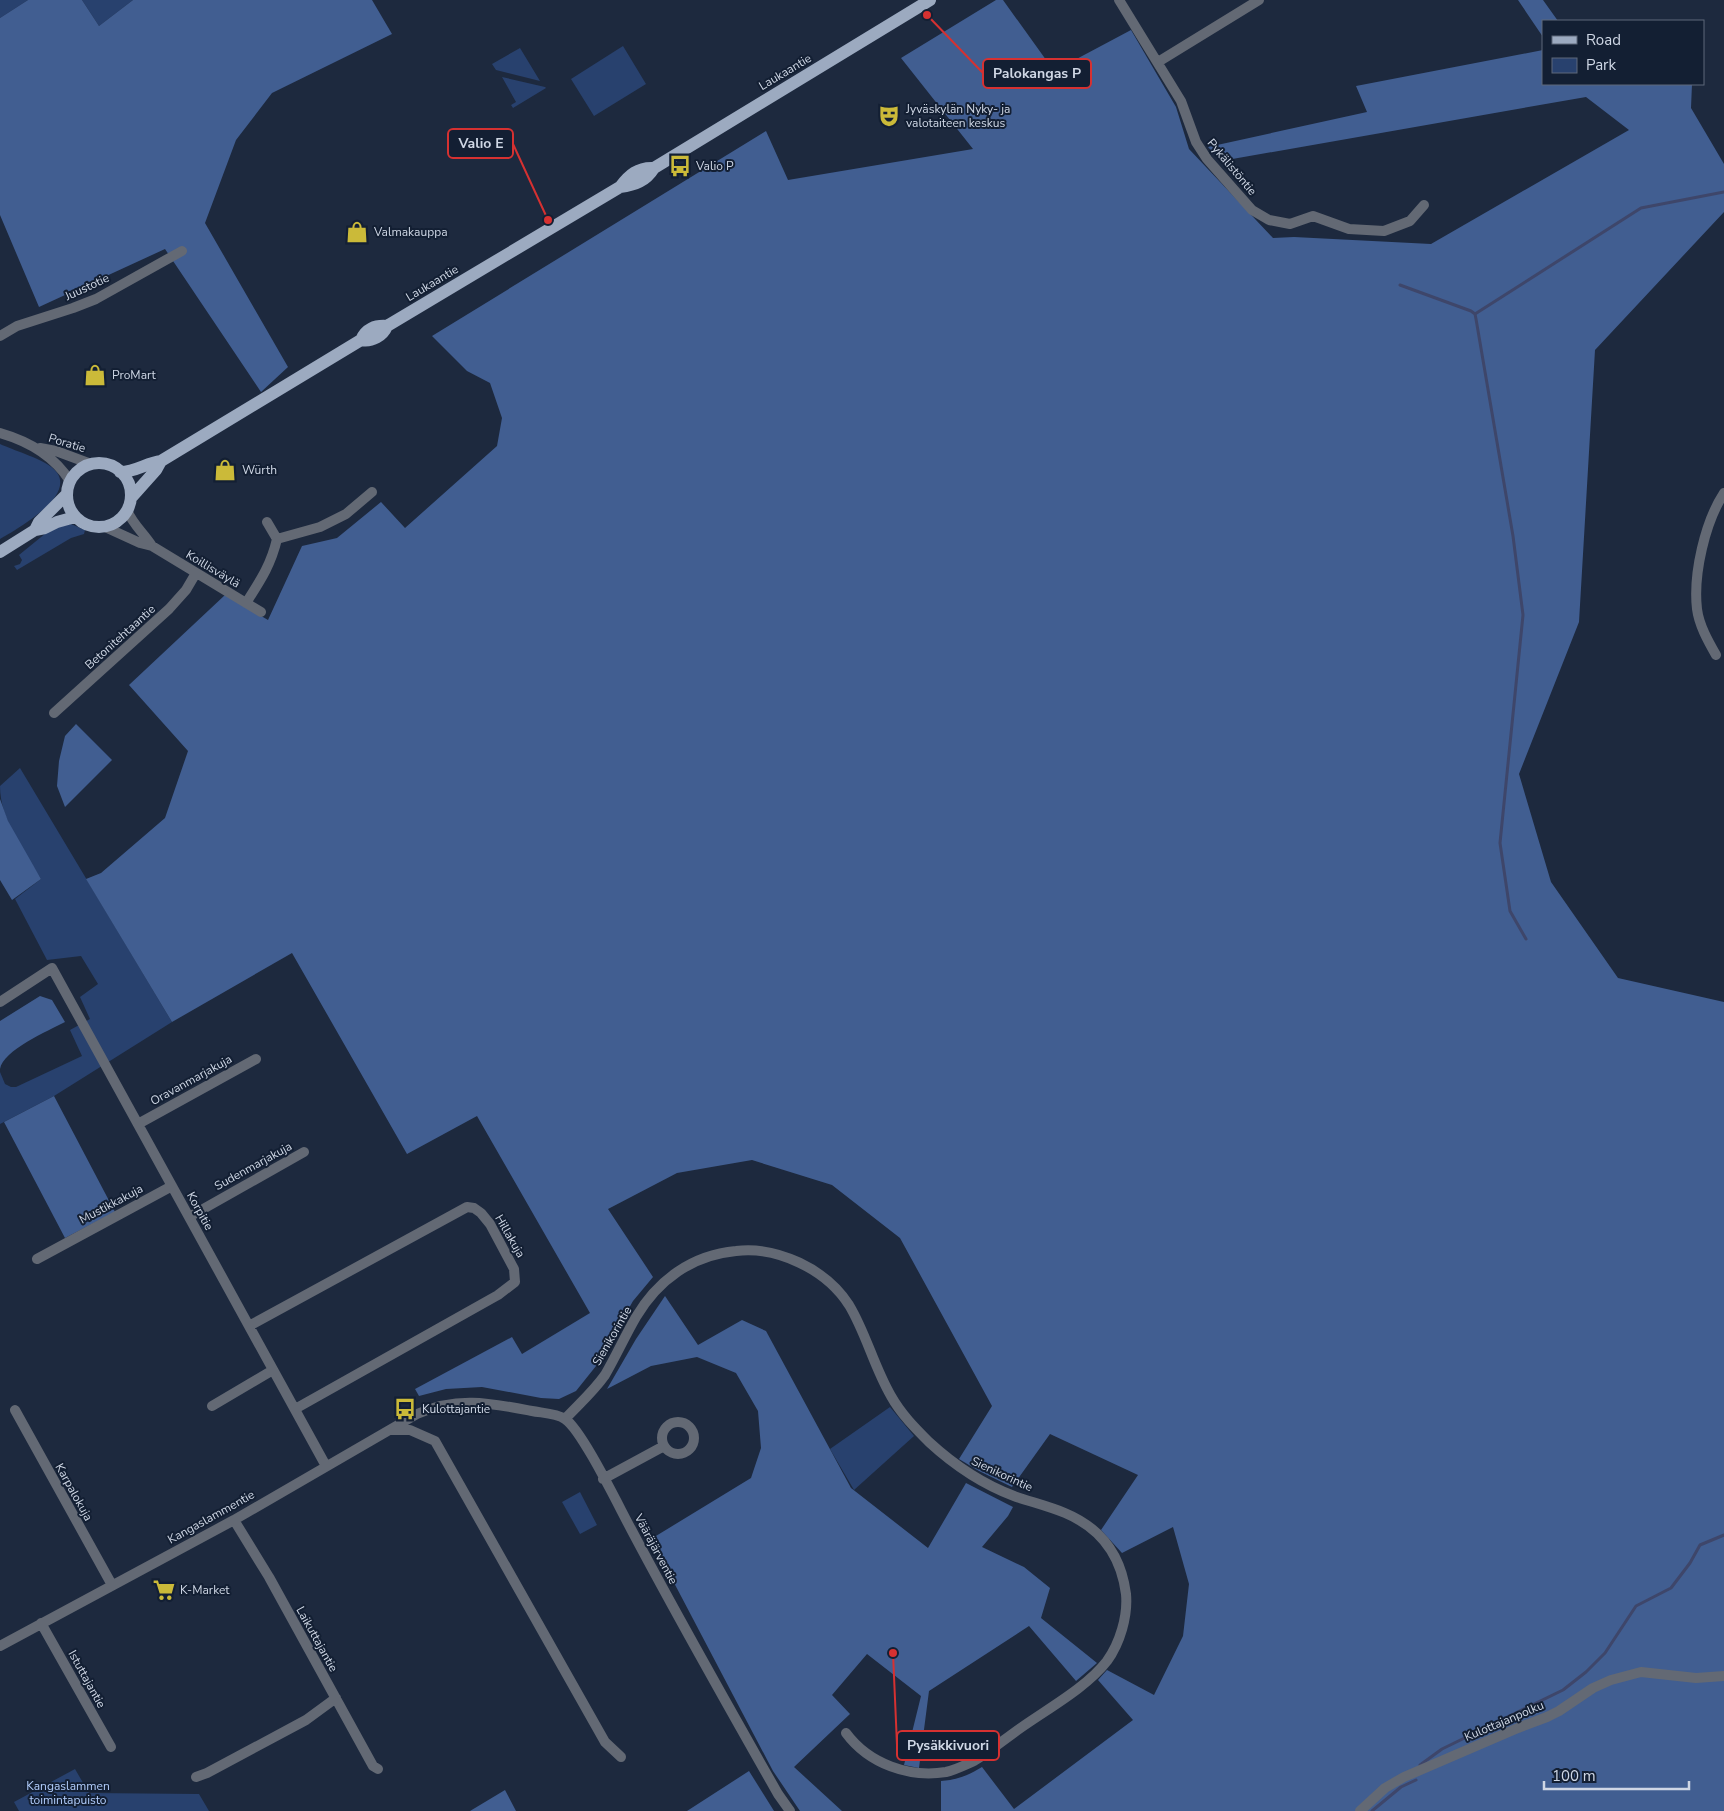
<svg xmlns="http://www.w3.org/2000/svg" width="1724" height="1811" viewBox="0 0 1724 1811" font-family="'Nunito Sans',sans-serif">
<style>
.green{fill:#28416e}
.forest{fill:#415e91}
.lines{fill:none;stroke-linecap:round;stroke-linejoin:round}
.stream{stroke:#3e466a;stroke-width:3}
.minor{stroke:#636974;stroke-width:10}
.major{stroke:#9caac0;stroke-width:12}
.labels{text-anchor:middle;stroke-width:4;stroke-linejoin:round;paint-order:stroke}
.street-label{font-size:12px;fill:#cfd7e5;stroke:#131f33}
.poi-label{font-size:12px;fill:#cfd7e5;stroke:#131f33;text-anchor:start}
.park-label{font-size:12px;fill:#b1ccfb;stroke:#131f33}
.leader{fill:none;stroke:#d63131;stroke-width:2}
.callout-dot{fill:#d63131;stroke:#131f33;stroke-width:2}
.callout{fill:#131f33;stroke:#d63131;stroke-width:2}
.callout-label{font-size:14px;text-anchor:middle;font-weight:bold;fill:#cfd7e5}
</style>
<rect width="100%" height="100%" fill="#1d293e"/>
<path class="green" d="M0,0h28l-28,18z
M82,0h51l-34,26z
M623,46l23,38 -52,32 -23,-37z
M520,48l20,33 -44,-11 -4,-6z
M502,77l43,10 1,1 -33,20 -2,-3 5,-3z
M0,444c13,6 39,14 50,22 36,25 -33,63 -50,73z
M71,524l14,6 -1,4 -13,4 -54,32 -3,-4 6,-2 2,-4 -3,-5 27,-22 8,-5z
M20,768l152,254 -118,74 -54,28v-52l5,12 6,3h5l66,-31 -12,-26 20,-11 -10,-22 18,-13 -17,-28 -34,4 -32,-61 26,-20c-17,-29 -41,-59 -41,-93z
M890,1407l24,29 -60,54 -24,-41z
M580,1492l17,33 -17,9 -18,-32z
M75,1769l14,24 110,1 10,17h-190l-5,-9z"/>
<path class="forest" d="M28,0h54l17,26 34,-26h239l20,34 -120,59 -36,47 -31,83 83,144 -27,25 -96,-143 -126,58 -39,-92v-197z
M996,0h7l51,71 77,-41 45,77 13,42 84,89 21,-1 137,7 198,-114 -43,-33 -365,64 -13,-14 159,-35 -11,-26 187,-36v34h149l-1,24 33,56v48l-129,138 -16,272 -60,152 32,108 67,96 106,24v809h-783v-30c16,-1 28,-6 41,-14l32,42 119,-89 -35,-40 9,-10 47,25 29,-59 6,-52 -16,-57 -51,26 -21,-23 37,-55 -88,-41 -38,53 -33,-16 -20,-12 33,-53 -92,-168 -68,-53 -80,-25 -75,13 -69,36 45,68 -20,24 -37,65 -20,25 -17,8 -18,-1 -59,-11 -36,2 -27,7 -4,-7 97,-52 10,17 68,-41 -113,-197 -70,38 -115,-201 -120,69 -86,-143 15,-6 64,-55 23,-67 -59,-66 96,-90 43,25 34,-74 35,-8 44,-36 24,26 92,-82 5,-28 -12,-35 -23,-12 -35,-35 334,-205 22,49 185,-31 -72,-91z
M1518,0h25l15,21h-15v16z
M76,724l36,36 -47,47 -8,-21 2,-25 6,-25z
M0,799l8,22 33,58 -29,21 -12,-20z
M40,996l12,4 13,22c-17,9 -62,28 -65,47v-48z
M54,1096l61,116 -50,26 -61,-116z
M665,1296l33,49 44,-25 24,11 85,157 77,60 38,-65 47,24 -5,9 -26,31 42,20 26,21 -9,30 56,45 -21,18 -47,-55 -100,65 -10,77 -15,-3 17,-69 -54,-42 -35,41 18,19 -56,53 48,44h-42l-27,-40 -122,-232 100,-61 10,-30 -3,-37 -22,-38 -39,-16 -46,9 -44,23 29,-50z
M749,1771l25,40h-87z
M505,1790l11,21h-46z"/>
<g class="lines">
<path class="stream" d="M1400,285l71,26 4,3 1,5 37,217 10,79 -23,228 10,68 16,28
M1475,314l166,-106 83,-16
M1420,1765l22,-16 121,-59 23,-18 19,-19 31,-47 35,-18 19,-25 10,-18 24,-10
M1372,1811l29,-24 15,-7"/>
<path class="minor" d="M1119,0l62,101 15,41 11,17 45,51 17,10 21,4 23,-8 36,13 35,2 26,-10 14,-16
M1158,62l101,-62
M0,336l17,-10 56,-18 23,-9 86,-48
M0,433c28,8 54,23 70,48
M40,448l16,3 35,13
M127,510c6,15 17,23 25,36
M105,527l35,16 12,3 109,66
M277,539l43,-12 26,-13 26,-22
M246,603c14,-22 25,-38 31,-64l-10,-17
M1716,655c-8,-14 -17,-30 -19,-46 -4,-35 8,-87 27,-116
M54,713l115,-104 17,-19 10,-17
M0,1002l52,-34 274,498
M138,1124l118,-65
M189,1217l115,-65
M37,1259l135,-73
M249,1326l218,-119 7,1 7,5 9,11 24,45 1,13 -17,13 -203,114
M212,1406l61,-36
M15,1410l97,175
M565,1419c14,-15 28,-27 40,-44 11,-19 20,-39 31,-58 22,-37 56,-62 100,-66 41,-5 90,18 113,54 17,28 25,62 42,91 10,18 24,32 38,46 25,23 53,42 85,54 17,6 34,10 51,17 36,15 56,42 61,81 2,22 -6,49 -19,67 -20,26 -58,47 -85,66 -16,11 -31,24 -48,34 -9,4 -19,9 -28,11 -37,6 -77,-8 -100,-39
M662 1438a16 16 0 1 1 32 0a16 16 0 1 1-32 0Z
M392,1430h18l25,11 170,301 16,15
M603,1479l61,-33
M234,1520l35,57 104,189 5,3
M41,1623l70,124
M0,1646l234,-126 183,-106c40,-18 73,-11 115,-3 10,2 24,2 33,8 17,11 54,88 66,110 47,89 97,177 147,265l12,17
M196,1777l11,-4 99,-53 30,-22
M1360,1811l25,-23 19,-11 114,-49 29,-11 12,-6 34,-23 18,-8 30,-8 55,6 28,-2"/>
<path class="major" d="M620,187c9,-12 18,-20 34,-19
M361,340c4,-11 14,-15 26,-14l233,-139c15,-2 26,-6 34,-19l276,-168
M67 495a32 32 0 1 1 64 0a32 32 0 1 1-64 0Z
M120,472c16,0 26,-9 41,-11l200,-121c11,2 22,-4 26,-14
M131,498l25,-28 5,-9
M35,530l4,-8 28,-28
M0,552l35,-22 10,-2 12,-6 18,-5"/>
</g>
<defs>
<g id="theatre-bare" transform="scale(1.725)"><path d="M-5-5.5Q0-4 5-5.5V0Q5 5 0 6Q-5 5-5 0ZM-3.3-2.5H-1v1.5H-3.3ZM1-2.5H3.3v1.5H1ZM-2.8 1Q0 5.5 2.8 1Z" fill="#cbba39" stroke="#131f33" stroke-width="2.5" paint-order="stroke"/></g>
<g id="bus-bare" transform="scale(1.725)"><path d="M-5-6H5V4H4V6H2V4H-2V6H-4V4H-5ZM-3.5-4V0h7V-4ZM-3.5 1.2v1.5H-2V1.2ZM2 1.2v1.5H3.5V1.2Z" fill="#cbba39" stroke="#131f33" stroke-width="2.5" paint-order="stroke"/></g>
<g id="shop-bare" transform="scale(1.725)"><path d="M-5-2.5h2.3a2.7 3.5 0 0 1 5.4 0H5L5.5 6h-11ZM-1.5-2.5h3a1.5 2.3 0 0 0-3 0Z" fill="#cbba39" stroke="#131f33" stroke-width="2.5" paint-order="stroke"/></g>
<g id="supermarket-bare" transform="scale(1.725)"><path d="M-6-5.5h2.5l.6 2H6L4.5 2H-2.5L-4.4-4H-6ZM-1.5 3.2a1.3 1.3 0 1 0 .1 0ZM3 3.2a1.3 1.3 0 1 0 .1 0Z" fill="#cbba39" stroke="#131f33" stroke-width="2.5" paint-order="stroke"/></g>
</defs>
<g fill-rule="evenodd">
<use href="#theatre-bare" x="889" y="116"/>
<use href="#bus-bare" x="680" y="166"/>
<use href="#shop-bare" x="357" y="232"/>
<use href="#shop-bare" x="95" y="375"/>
<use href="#shop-bare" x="225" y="470"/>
<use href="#bus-bare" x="405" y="1409"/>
<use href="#supermarket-bare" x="164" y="1590"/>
</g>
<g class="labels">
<g class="street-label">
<text transform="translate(785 72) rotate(-31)" y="4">Laukaantie</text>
<text transform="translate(1232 167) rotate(50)" y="4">Pykälistöntie</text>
<text transform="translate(432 283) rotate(-31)" y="4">Laukaantie</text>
<text transform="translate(87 287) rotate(-25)" y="4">Juustotie</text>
<text transform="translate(67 443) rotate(17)" y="4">Poratie</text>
<text transform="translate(213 569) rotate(31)" y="4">Koillisväylä</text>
<text transform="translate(120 637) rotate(-42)" y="4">Betonitehtaantie</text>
<text transform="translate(191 1080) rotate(-29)" y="4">Oravanmarjakuja</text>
<text transform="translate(253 1166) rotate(-29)" y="4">Sudenmarjakuja</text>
<text transform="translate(111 1204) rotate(-28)" y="4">Mustikkakuja</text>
<text transform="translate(200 1211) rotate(61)" y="4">Korpitie</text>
<text transform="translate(510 1236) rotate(60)" y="4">Hillakuja</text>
<text transform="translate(612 1336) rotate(-60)" y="4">Sienikorintie</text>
<text transform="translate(1002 1474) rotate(25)" y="4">Sienikorintie</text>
<text transform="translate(74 1492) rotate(61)" y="4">Karpalokuja</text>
<text transform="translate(211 1517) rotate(-29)" y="4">Kangaslammentie</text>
<text transform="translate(656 1549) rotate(62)" y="4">Vääräjärventie</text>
<text transform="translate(317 1639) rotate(61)" y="4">Laikuttajantie</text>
<text transform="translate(87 1679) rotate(61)" y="4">Istuttajantie</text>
<text transform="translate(1504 1721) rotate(-23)" y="4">Kulottajanpolku</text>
</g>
<g class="poi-label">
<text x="906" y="113">Jyväskylän Nyky- ja<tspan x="906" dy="14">valotaiteen keskus</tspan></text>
<text x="696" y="170">Valio P</text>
<text x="374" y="236">Valmakauppa</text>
<text x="112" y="379">ProMart</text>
<text x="242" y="474">Würth</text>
<text x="422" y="1413">Kulottajantie</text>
<text x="180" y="1594">K-Market</text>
</g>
<g class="park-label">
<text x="68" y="1790">Kangaslammen<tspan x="68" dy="14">toimintapuisto</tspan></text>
</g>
</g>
<path class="leader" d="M927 15L983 73M548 220L513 144M893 1653L897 1745"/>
<g class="callout-dot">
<circle cx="927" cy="15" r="5"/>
<circle cx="548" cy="220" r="5"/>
<circle cx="893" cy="1653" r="5"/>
</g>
<g class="callout">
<rect x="983" y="59" width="108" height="29" rx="5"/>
<rect x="448" y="129" width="65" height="29" rx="5"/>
<rect x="897" y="1731" width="102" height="29" rx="5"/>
</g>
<g class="callout-label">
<text x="1037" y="78">Palokangas P</text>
<text x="481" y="148">Valio E</text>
<text x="948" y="1750">Pysäkkivuori</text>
</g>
<rect x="1542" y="20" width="162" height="65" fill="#131f33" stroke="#5e697a"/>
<rect x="1552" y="36" width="25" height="8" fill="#9caac0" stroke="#5e697a"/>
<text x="1586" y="45" font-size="15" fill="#cfd7e5">Road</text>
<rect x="1552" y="58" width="25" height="15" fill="#28416e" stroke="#5e697a"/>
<text x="1586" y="70" font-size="15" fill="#cfd7e5">Park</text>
<path d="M1544 1781v8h145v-8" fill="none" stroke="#cfd7e5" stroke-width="2.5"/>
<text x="1552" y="1781" font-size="15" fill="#cfd7e5" stroke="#131f33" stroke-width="4" paint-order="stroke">100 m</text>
</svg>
